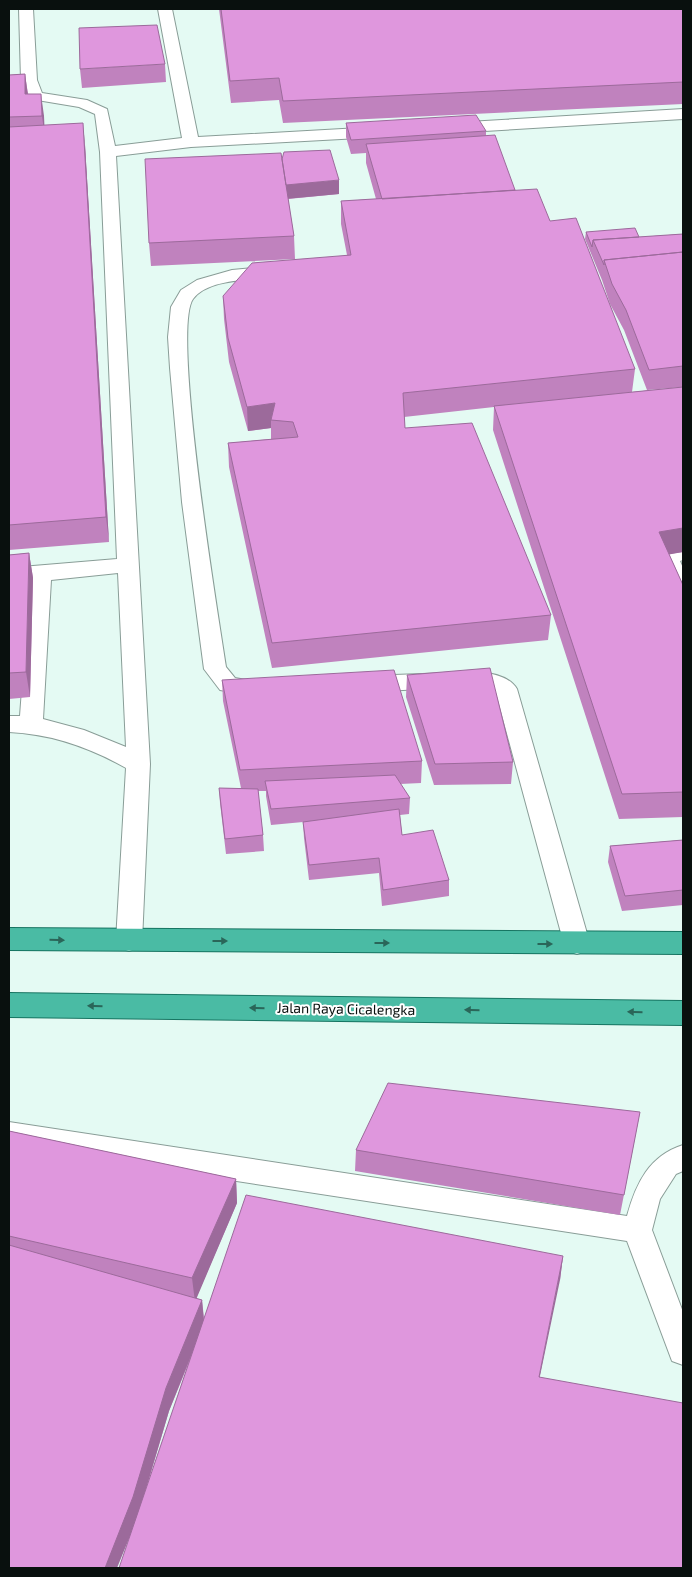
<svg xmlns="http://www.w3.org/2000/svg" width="692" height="1577" viewBox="0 0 692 1577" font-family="'Exo 2',sans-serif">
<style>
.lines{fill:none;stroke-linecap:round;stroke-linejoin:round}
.service-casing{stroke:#899d97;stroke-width:2}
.trunk-casing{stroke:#167461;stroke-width:2}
.service{fill:#fff;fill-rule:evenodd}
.trunk{fill:#4abba4;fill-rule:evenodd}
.wall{fill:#c082be;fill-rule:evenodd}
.shaded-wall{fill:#9c6a9b}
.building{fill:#df97dd;stroke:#9c6a9b}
.oneway{fill:#2a6659}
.labels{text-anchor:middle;stroke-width:4;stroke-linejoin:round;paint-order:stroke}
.street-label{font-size:14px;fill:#09100e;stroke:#fff}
</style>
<rect width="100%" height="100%" fill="#e4faf3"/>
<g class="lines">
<g class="service-casing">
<path id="service" d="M19,9h14l4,71 5,13 45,7 20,9 8,37 67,-8 -24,-129h14l26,128 180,-10 8,5 -8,5 -187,10 -75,9 34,608 -8,177 -4,7 -9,3 -9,-3 -4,-7 10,-173c-37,-21 -74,-34 -117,-36v-16h11l10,-135 -21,1v-14l108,-9 -17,-407 -5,-38 -16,-7 -48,-8 -10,-19zM118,573l8,174 -42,-17 -41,-11 8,-139z
M683,109v10l-232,14 -8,-5 8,-5z
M273,266l6,1 3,4 -3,4c-23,6 -70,2 -86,24 -22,31 25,315 33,368l9,11 27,5 3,5 -3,5 -8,3 -34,-6 -16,-21 -22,-167 -12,-134 -2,-31 3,-30 10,-17 16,-10 35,-10z
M683,547v13l-3,1 3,7v32l-8,-2 -3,-5 -12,-32 6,-10z
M479,672c13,1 31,5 38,17l73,255 -4,7 -9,3 -9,-3 -4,-7 -68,-251 -17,-7 -114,6 -8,-3 -3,-5 3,-5 8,-3z
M9,1122l618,94c9,-33 22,-60 56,-71v26l-7,3 -16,25 -8,31 31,82v53l-11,-4 -45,-120 -618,-95z"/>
</g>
<g class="trunk-casing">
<path id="trunk" d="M9,928l674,4v22l-674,-4z
M9,993l674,8v24l-674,-8z"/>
</g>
<use href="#service" class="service"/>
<use href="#trunk" class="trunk"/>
</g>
<path class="wall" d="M219,9h464v95l-400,19 -4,-23 -48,3z
M165,64l1,18 -84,6 -2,-19z
M25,74l3,20 16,22v9l41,20 24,397 -100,8v-475z
M346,123l140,8v5l29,54 35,31 85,148 -3,23 51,-5v165l-14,2 14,31v232l-64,2 -126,-389 1,-23 -90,10 1,11 146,187 -3,25 -276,28 -43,-201 -1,-24 43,-4v-11l-23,3 -19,-69 -5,-43 -1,-23 124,-41 -6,-31v-23l35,-2 -10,-36v-10l-15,1 -5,-17z
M282,159l57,35 -51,5 6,37 1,23 -144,7 -2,-23z
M586,232l53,5 44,-3v153l-36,3 -23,-60 -14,-26 -8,-24 -17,-41z
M29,553l4,25 -3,119 -21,2v-144z
M407,675l106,87 -2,22 -77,1 -28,-88z
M222,680l200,81 -1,22 -21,1 10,14 -1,16 -9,1 2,20 47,45v16l-67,10 -3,-33 -70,7 -5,-42 -1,-16 -32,3 -5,-29v-5h-8l5,44 1,16 -38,3 -6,-51 -1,-15h22l-18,-87z
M683,840v65l-61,6 -14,-49 2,-16z
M640,1112l-20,103 -265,-44 1,-21z
M9,1131l227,48 1,24 -41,95 6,2 2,18 359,-62 -3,24 -430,258 -121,30zM192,1355l-48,141 25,-85z"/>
<path class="shaded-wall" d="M25,74l3,22 -3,-2z
M41,94l3,22 1,22 -3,-22z
M83,123l2,22 24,397 -3,-25z
M339,180v14l-54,5v-14z
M275,403l-4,17v8l-23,3 -1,-24z
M683,528v24l-28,5 4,-25z
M29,553l4,25 -3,119 -4,-25z
M236,1179l1,24 -42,99 -3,-24z
M563,1256l-3,24 -25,120 4,-23z
M202,1300l2,23 -35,88 -32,108 -20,49h-12l61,-180z"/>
<path class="building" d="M221,9h462v73l-400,19 -4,-23 -49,3z
M157,25l8,39 -85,5 -1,-41z
M25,74v20h16l1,22 -33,1v-42z
M476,115l10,16 -135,9 -5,-17z
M83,123l23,394 -97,8v-398z
M495,135l20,55 -133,9 -16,-55z
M330,150l9,30 -53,5 -4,-26 2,-7z
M281,153l13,83 -145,7 -4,-84z
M537,189l13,32 26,-3 59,151 -232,24 2,35 67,-5 79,192 -279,28 -44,-200 70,-6 -5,-15 -22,-2 4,-17 -28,4 -19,-69 -5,-42 29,-33 99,-8 -10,-54z
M635,228l4,9 -46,3 -1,7 -6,-15z
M683,234v18l-79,8v5l-11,-25z
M683,252v114l-34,4 -23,-60 -14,-26 -8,-24z
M683,387v141l-24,4 24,53v207l-61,2 -128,-388z
M29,553l-3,119 -17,1v-118z
M490,668l23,94 -78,2 -28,-89z
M394,670l28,91 -182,9 -18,-90z
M395,775l15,23 -139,11 -6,-28z
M219,788l39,1 5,46 -38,4z
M399,809l3,26 31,-5 16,50 -66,10 -4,-32 -70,7 -6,-43z
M683,840v50l-58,6 -15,-50z
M388,1083l252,29 -16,83 -268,-45z
M9,1131l227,48 -44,99 -183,-42z
M246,1195l317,61 -24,121 144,26v165h-564z
M9,1245l193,55 -36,88 -33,109 -28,71h-96z"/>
<defs><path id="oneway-solid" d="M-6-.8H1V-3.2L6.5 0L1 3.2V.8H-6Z" transform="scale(1.25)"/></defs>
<g class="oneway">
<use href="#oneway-solid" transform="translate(57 940) rotate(1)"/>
<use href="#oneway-solid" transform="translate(220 941)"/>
<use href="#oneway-solid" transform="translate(382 943)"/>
<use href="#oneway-solid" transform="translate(545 944)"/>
<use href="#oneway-solid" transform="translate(95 1006) rotate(-179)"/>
<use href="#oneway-solid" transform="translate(257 1008) rotate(-179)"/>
<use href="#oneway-solid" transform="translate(472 1010) rotate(-179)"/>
<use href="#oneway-solid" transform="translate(635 1012) rotate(-179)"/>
</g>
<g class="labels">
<g class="street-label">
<text transform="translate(346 1009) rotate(1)" y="5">Jalan Raya Cicalengka</text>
</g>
</g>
<rect width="692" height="1577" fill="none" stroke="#09100e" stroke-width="20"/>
</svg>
